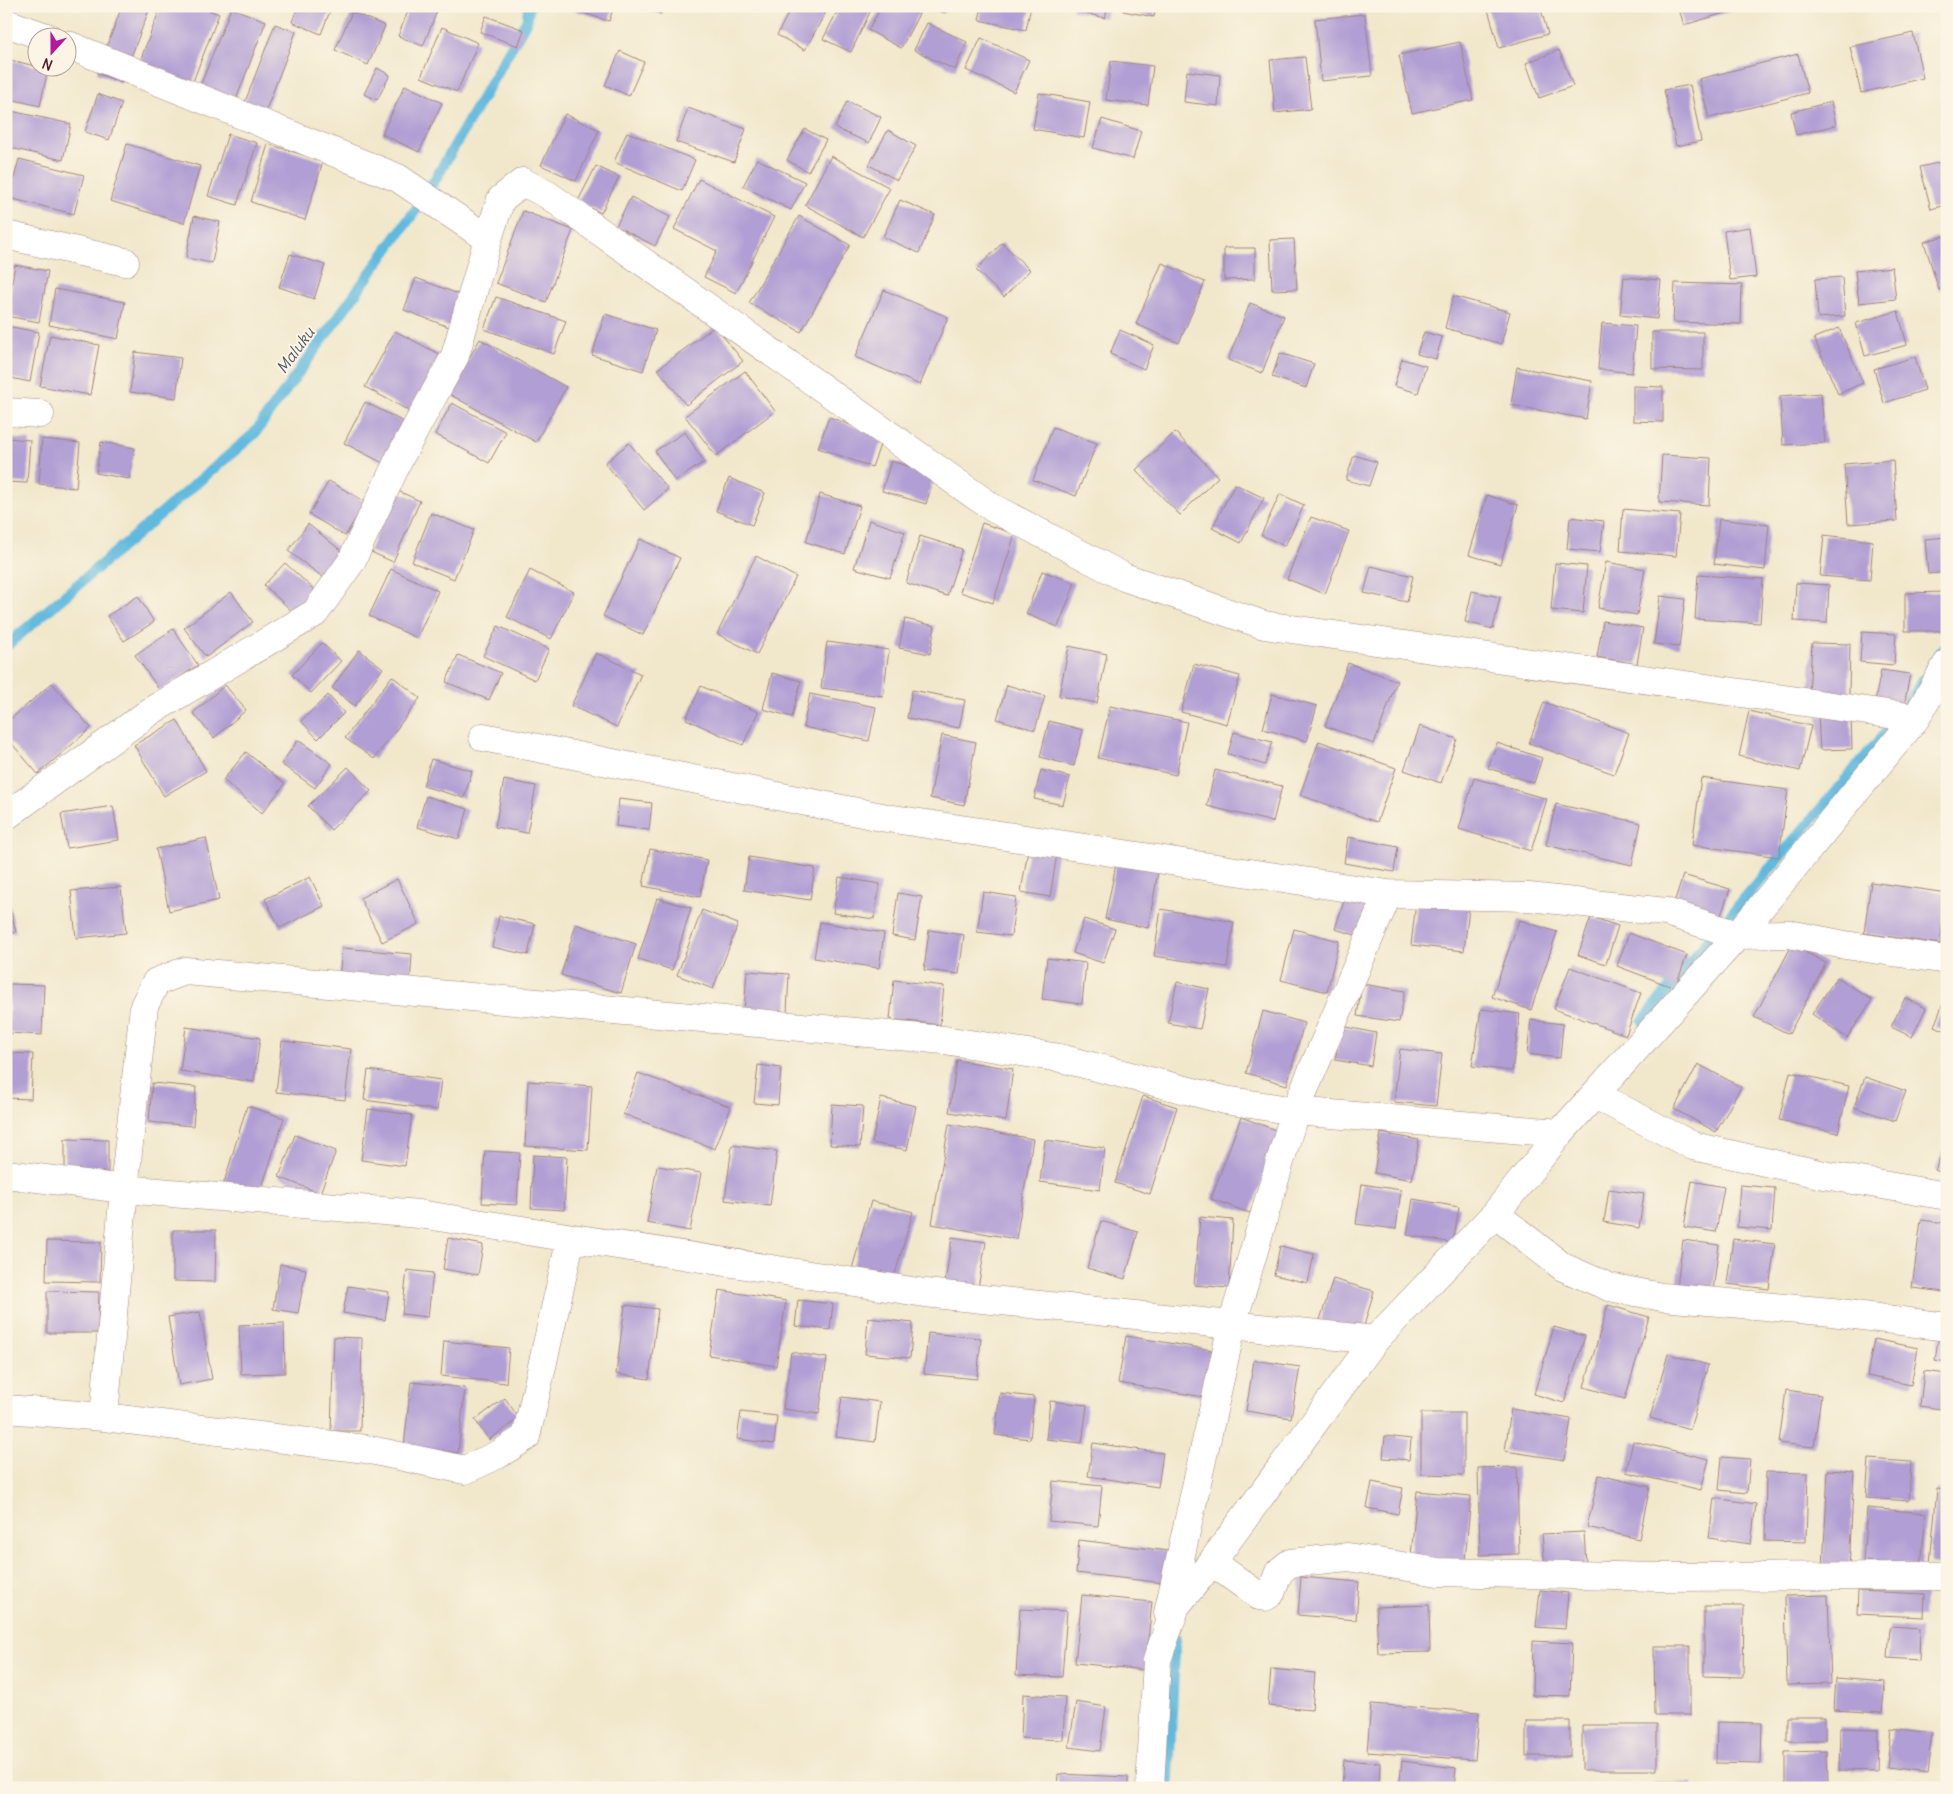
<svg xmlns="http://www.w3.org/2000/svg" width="1953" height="1794" viewBox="0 0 1953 1794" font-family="Delius,sans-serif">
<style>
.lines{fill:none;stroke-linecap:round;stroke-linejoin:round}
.stream{stroke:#61b9de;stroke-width:11}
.building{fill:#b19ed4}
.minor-casing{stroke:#9e847c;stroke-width:29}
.minor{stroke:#fff;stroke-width:28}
.labels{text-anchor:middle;stroke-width:4;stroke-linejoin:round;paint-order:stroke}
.water-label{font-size:16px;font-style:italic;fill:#52556a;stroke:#fcf5e5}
</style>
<rect width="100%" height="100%" fill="#fcf5e5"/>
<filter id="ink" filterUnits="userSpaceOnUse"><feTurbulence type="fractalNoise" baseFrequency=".02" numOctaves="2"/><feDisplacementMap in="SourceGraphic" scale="10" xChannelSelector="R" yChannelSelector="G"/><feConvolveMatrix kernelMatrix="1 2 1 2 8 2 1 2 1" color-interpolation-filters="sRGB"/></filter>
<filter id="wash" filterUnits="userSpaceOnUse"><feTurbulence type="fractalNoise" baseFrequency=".0096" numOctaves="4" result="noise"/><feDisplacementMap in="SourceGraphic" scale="20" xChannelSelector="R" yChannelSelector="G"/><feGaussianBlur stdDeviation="1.12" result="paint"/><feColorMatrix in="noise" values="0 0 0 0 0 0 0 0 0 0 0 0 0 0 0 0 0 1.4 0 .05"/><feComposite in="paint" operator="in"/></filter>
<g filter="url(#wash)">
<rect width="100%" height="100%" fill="#f1e8cc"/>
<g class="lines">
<path class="stream" d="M6,646l248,-212 171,-237 102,-177 2,-14
M1933,664l14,-21
M1901,715l22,-35
M1643,1021l59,-73 187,-219
M1168,1788l7,-150"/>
</g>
<g id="blocks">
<path class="building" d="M122,6h17l10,4 -28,73 -24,-10z
M161,6h37l21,8 -34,88 -53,-20z
M298,6h34l-11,28 -29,-12z
M410,6h29l-16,40 -25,-10z
M560,6h54l-5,15z
M636,6h28l-3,8z
M792,6h37l-24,44 -28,-15z
M840,6h33l-22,46 -28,-13z
M882,6h27l11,6 -19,36 -33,-18z
M923,6h23l-1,7z
M982,6h49l-5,24 -47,-10z
M1073,6h35l-3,12 -33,-8z
M1123,6h33l-2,11 -31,-6z
M1487,6h53l8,28 -49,14z
M1678,6h56l1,4 -51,15z
M231,8l35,13 -37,97 -36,-14z
M352,12l33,14 -17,39 -33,-15z
M1365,14l7,62 -51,5 -6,-62z
M486,16l38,14 -6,16 -38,-14z
M927,23l40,19 -12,28 -41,-20z
M275,24l21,8 -30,78 -21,-8z
M442,27l36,16 -21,49 -36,-15z
M1913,33l10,45 -62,15 -11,-46z
M981,38l48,22 -15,32 -48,-22z
M1460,42l13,58 -61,13 -13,-58z
M1559,50l14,36 -34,12 -13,-35z
M620,51l24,11 -15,34 -24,-11z
M1798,54l10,39 -99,25 -10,-39z
M1305,57l6,52 -36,4 -5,-53z
M10,60l38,9 -8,37 -34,-8v-20z
M1111,61l42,5 -5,39 -42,-5z
M377,68l13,7 -13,25 -13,-6z
M1187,71l33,4 -2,31 -34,-4z
M405,85l37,18 -23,49 -37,-18z
M1690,85l11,56 -25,5 -12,-56z
M1039,93l51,9 -6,36 -51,-9z
M98,94l24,9 -13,37 -24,-8z
M847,101l34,16 -12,26 -34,-15z
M1831,102l5,23 -40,10 -5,-23z
M688,108l58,21 -12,33 -58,-20z
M11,111l60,13 -8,36 -57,-13v-16z
M565,114l34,16 -23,51 -35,-16z
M1102,119l39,12 -8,28 -40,-11z
M805,129l21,11 -18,32 -21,-12z
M888,130l28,16 -19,34 -28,-15z
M627,132l68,28 -13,31 -68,-29z
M228,134l29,9 -20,62 -29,-9z
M127,144l73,22 -16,57 -74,-22z
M268,144l55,17 -18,59 -54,-18z
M831,156l59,32 -27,49 -58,-32z
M19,159l65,16 -10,39 -65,-16z
M757,159l48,23 -14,28 -48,-24z
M1947,161v44l-16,4 -11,-42z
M596,166l23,11 -18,36 -23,-12z
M699,179l75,38 -38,76 -32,-16 13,-26 -43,-22z
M631,197l39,20 -15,29 -39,-20z
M900,200l35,15 -16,38 -36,-16z
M523,211l50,19 -27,72 -50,-19z
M194,216l26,6 -8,41 -26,-5z
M799,216l51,29 -49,87 -52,-29z
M1750,227l6,50 -26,3 -6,-49z
M1947,235v52l-8,3 -15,-48z
M1294,239l3,50 -25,1 -2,-50z
M1002,243l28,27 -26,27 -28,-27z
M1224,248h31v31l-31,1z
M290,254l35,11 -11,34 -35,-12z
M1162,263l43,19 -26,61 -43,-19z
M15,265l33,6 -9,51 -33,-6z
M1892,267l4,32 -37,4 -4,-32z
M1624,277l37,3 -4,39 -37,-4z
M1842,277l3,39 -27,2 -3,-39z
M416,278l45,17 -12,32 -45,-17z
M1675,283l67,2 -1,39 -68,-2z
M55,289l70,13 -7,37 -69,-14z
M884,290l64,27 -28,68 -65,-28z
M1453,296l57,16 -9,32 -56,-16z
M496,297l70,24 -12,33 -70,-25z
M1250,303l34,13 -22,57 -34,-13z
M1898,311l9,34 -42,11 -9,-33z
M605,314l51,16 -13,41 -51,-16z
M1602,323l34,3 -4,47 -34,-4z
M6,326l33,6 -9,50 -24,-5z
M715,326l28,35 -57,44 -28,-36z
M1839,328l24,55 -25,11 -24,-56z
M1120,330l34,15 -10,24 -34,-15z
M395,331l48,25 -30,57 -48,-26z
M1424,332l18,5 -6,22 -19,-5z
M1652,332h51v38l-51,-1z
M50,335l49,10 -9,50 -50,-9z
M480,339l86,48 -30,55 -87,-48z
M135,352l46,6 -5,40 -46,-6z
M1280,353l34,11 -8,24 -34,-11z
M1915,357l10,33 -41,13 -10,-34z
M1402,359l24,7 -8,27 -24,-7z
M1517,367l75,14 -6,38 -75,-14z
M745,371l30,40 -59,45 -31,-40z
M1633,386l30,1v35l-30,-1z
M1821,393l4,50 -42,2 -3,-49z
M365,402l39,20 -21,41 -39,-20z
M452,403l54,29 -17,31 -54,-29z
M829,417l54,20 -11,30 -54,-19z
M1053,427l44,16 -21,53 -43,-16z
M685,432l19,30 -29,19 -20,-30z
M1175,432l43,45 -38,38 -44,-45z
M6,438l24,2 -3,43 -21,-1z
M42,439l38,4 -4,45 -37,-4z
M101,442l34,6 -6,31 -33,-6z
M629,443l39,46 -24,21 -39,-47z
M1354,455l23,7 -8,24 -23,-6z
M1662,455l49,3 -2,47 -50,-3z
M1893,460l4,61 -49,3 -4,-60z
M891,461l44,13 -9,30 -44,-13z
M729,478l36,15 -13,32 -36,-14z
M329,481l37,21 -21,34 -36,-22z
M1235,484l29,14 -23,45 -29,-15z
M396,490l24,11 -27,61 -24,-11z
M820,494l40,12 -15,48 -39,-12z
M1280,494l24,11 -19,41 -24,-11z
M1487,495l31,10 -18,59 -31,-9z
M1623,509l57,5 -4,42 -56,-5z
M431,513l43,17 -20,49 -42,-17z
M1311,517l38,14 -24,63 -38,-15z
M1570,517l34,4 -4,31 -33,-3z
M1719,519l50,6 -4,45 -51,-6z
M869,520l36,12 -15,46 -36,-10z
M982,523l33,11 -22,69 -33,-11z
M308,524l36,29 -20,25 -36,-27z
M1824,535l49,6 -3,39 -50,-4z
M920,536l42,13 -15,47 -41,-13z
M1947,537v35l-19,2 -3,-35z
M640,539l40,19 -37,77 -40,-19z
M756,556l40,21 -39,77 -40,-20z
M1606,562l39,7 -8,46 -39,-7z
M285,563l34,31 -22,22 -33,-31z
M1555,563l32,3 -4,47 -32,-3z
M1371,566l42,10 -6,26 -43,-9z
M391,569l47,22 -21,47 -48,-22z
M530,570l44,22 -23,47 -44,-22z
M1042,571l33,12 -17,44 -32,-13z
M1698,575l65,4 -3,44 -65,-4z
M1796,583l33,2 -2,38 -33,-2z
M1472,591l28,6 -7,32 -28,-7z
M231,592l22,30 -47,35 -22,-29z
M1947,592v39h-42v-38z
M138,596l16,26 -30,19 -17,-25z
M1660,596l25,3 -6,48 -25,-3z
M905,619l30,7 -5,28 -31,-6z
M1603,621l40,7 -6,36 -40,-7z
M498,626l51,23 -14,31 -52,-24z
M173,629l25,36 -38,26 -25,-36z
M1862,632l34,2 -2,31 -34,-3z
M827,642l62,8 -6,46 -62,-8z
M322,643l19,18 -30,32 -19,-18z
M1812,643l38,1 -1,51 -40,-2z
M1069,646l38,8 -10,49 -38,-7z
M359,650l24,18 -28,38 -23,-18z
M596,653l45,21 -24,53 -46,-21z
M458,655l43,18 -12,27 -43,-18z
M1348,663l49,18 -23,63 -49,-18z
M1194,664l46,12 -13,48 -46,-12z
M1881,670l29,4 -6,32 -29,-5z
M772,673l29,8 -9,36 -29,-8z
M392,676l28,22 -46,61 -29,-21z
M52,683l39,45 -53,46 -32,-37v-14z
M225,685l21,25 -32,28 -21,-25z
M1007,685l38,11 -10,34 -38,-11z
M701,686l57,26 -15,33 -57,-26z
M912,690l53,10 -6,28 -52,-10z
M810,694l66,13 -7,34 -66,-14z
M1272,694l45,12 -10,35 -44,-12z
M328,695l16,18 -26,26 -17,-18z
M1544,702l85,31 -15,41 -85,-31z
M1110,706l77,16 -11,53 -78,-17z
M1749,711l62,15 -11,45 -61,-15z
M1851,715l1,34 -32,1 -2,-34z
M177,720l29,51 -42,25 -30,-51z
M1049,721l34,9 -9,36 -34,-9z
M1420,726l37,13 -16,44 -37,-13z
M1234,732l38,10 -7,23 -37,-11z
M942,735l34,7 -12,63 -34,-7z
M298,740l34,24 -17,24 -34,-24z
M1319,741l77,27 -19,54 -77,-27z
M1497,743l45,15 -8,25 -46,-15z
M246,752l39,32 -23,29 -39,-33z
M431,759l41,12 -8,27 -41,-12z
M348,767l23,24 -40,39 -23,-24z
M1041,770l29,7 -7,28 -29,-6z
M1215,770l67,16 -9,36 -66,-16z
M1474,778l73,21 -16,52 -72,-22z
M1701,778l87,12 -9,67 -87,-12z
M504,780l32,6 -9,47 -32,-6z
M426,796l42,13 -9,30 -42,-12z
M619,799l33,4 -3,27 -33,-4z
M1556,804l85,19 -9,42 -86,-20z
M113,806l6,34 -52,8 -6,-34z
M1348,837l50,10 -4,25 -50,-9z
M206,838l13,62 -50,11 -13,-62z
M650,849l57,11 -7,37 -57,-11z
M1028,850l29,4 -7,43 -29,-5z
M749,857l66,11 -5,32 -66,-10z
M1117,859l42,8 -11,61 -43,-9z
M1683,875l47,14 -11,32 -46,-15z
M310,877l14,29 -44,22 -15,-29z
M839,877l41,7 -6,35 -41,-6z
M397,879l22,45 -37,18 -22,-44z
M1871,882l76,11 -7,51 -76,-11z
M121,887l5,46 -50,5 -5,-47z
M983,892l33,5 -5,39 -34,-4z
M6,893l10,39 -10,2z
M898,893l24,4 -7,43 -23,-4z
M657,898l34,10 -19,62 -34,-11z
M1345,898l26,8 -9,31 -27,-8z
M1416,902l53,6 -5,43 -53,-6z
M1161,909l73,13 -7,45 -73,-11z
M702,910l36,14 -25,65 -36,-14z
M499,916l36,8 -7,31 -36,-8z
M1591,917l27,9 -12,38 -28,-9z
M1084,919l31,10 -12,34 -30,-10z
M1519,920l38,12 -26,78 -39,-13z
M820,922l64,11 -5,35 -65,-10z
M576,924l60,20 -15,49 -60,-18z
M1294,929l45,12 -12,51 -46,-12z
M929,930l35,5 -5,39 -35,-4z
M1629,933l58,22 -12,33 -58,-22z
M1792,945l34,18 -37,71 -35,-17z
M342,948l70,6 -2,31 -71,-7z
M1047,958l39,5 -4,41 -40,-5z
M1570,967l71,26 -15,42 -72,-26z
M747,971l42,3 -2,39 -43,-2z
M1837,977l35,23 -25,38 -35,-24z
M894,980l50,6 -4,39 -50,-6z
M1177,982l32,7 -9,40 -32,-6z
M10,984l34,1 -2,50 -34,-2z
M1362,984l43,7 -6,31 -42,-6z
M1947,994v37l-13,-5z
M1905,998l21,10 -14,29 -21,-10z
M1481,1009l39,5 -8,57 -40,-5z
M1263,1011l41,12 -17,62 -41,-12z
M1531,1020l32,4 -3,34 -33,-4z
M1342,1026l34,7 -5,33 -36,-6z
M186,1027l74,11 -6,44 -74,-11z
M282,1041l69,8 -6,51 -69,-8z
M1400,1049l42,5 -6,52 -42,-4z
M6,1053l27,1 -2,45 -25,-1z
M957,1060l56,9 -7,52 -57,-9z
M1698,1064l43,23 -25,45 -42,-23z
M758,1065l23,3 -3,37 -24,-2z
M368,1070l73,10 -4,30 -73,-10z
M1790,1072l59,14 -11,47 -59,-13z
M638,1073l93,34 -16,42 -92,-35z
M1865,1077l41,14 -11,30 -41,-14z
M528,1081l64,5 -4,64 -63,-4z
M152,1083l44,4 -3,39 -44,-4z
M1143,1096l34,11 -27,87 -35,-11z
M881,1098l35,8 -9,44 -35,-7z
M832,1104l31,2 -3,41 -30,-2z
M247,1106l37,12 -25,79 -36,-11z
M368,1109l44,6 -7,51 -44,-6z
M1241,1117l40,15 -31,81 -39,-14z
M949,1124l84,15 -17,100 -84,-15z
M1381,1133l38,7 -7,40 -38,-7z
M295,1135l41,16 -16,42 -41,-16z
M65,1139l43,1v32h-43z
M1045,1140l60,8 -5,42 -60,-8z
M1947,1141v34l-12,-5z
M732,1145l45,6 -7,55 -45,-6z
M485,1151l35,2 -3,52 -35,-2z
M533,1155l34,2 -3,53 -33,-2z
M657,1166l44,7 -11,58 -43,-8z
M1692,1181l32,6 -8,45 -32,-5z
M1362,1184l39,6 -5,39 -40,-5z
M1740,1185l35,3 -3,42 -35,-3z
M1609,1189l35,5 -5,34 -35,-6z
M1413,1199l46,8 -6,36 -46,-8z
M871,1201l42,11 -20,69 -41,-12z
M1200,1217l33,3 -4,68 -35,-3z
M1921,1220l26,3 -1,69 -34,-4z
M1101,1221l37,11 -13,47 -38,-11z
M173,1230h43l-1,52 -42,-1z
M952,1237l34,5 -8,46 -33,-5z
M448,1238l35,7 -5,30 -35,-6z
M1733,1239l42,5 -6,45 -42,-5z
M1683,1240l36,5 -6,46 -36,-5z
M47,1241l54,1 -1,40 -54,-1z
M1280,1246l34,8 -6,29 -34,-8z
M280,1264l26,5 -8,44 -25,-4z
M407,1270l26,3 -5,44 -26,-3z
M1333,1279l41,12 -12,42 -42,-13z
M348,1286l41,6 -4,28 -42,-7z
M719,1290l67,11 -10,65 -67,-11z
M47,1291l52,1 -1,41h-51z
M798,1300l35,4 -3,26 -35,-4z
M625,1305l33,4 -9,70 -33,-5z
M1608,1305l41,12 -24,82 -41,-12z
M200,1312l12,67 -33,6 -11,-68z
M868,1318l45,5 -3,35 -45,-4z
M284,1323l1,50 -44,1 -2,-49z
M1554,1327l31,9 -21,67 -30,-9z
M928,1333l53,5 -4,41 -53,-5z
M1939,1334l8,1v27l-12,-2z
M1126,1336l86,14 -8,47 -86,-14z
M334,1337l28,1 -2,93h-29z
M1874,1339l44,9 -7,37 -44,-9z
M444,1341l65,7 -3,35 -65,-7z
M791,1352l36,6 -8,56 -36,-5z
M1668,1354l40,11 -18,64 -40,-11z
M1254,1360l46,7 -9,51 -45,-7z
M1924,1371l23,3v36l-27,-4z
M411,1382l54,6 -7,65 -54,-6z
M1786,1390l35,5 -7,52 -35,-4z
M1000,1393l34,4 -4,42 -35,-4z
M842,1397l38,5 -5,40 -39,-5z
M505,1398l14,20 -30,22 -14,-20z
M1050,1401l37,4 -5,38 -36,-4z
M1511,1409l60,10 -6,41 -60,-9z
M741,1412l36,4 -3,28 -37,-5z
M1421,1413h43v62l-43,-1z
M1385,1436l26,3 -2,21 -26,-2z
M1633,1441l76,18 -8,31 -75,-18z
M1093,1443l70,10 -5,34 -70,-11z
M1722,1457l28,2 -3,34 -28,-3z
M1869,1459l42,3 -2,39 -43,-3z
M1517,1467l2,87 -39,1 -2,-87z
M1828,1470l26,2 -5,97 -26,-1z
M1766,1472l42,1 -2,69 -41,-1z
M1599,1475l51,12 -11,52 -52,-12z
M1053,1481l49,5 -4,40 -49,-5z
M1372,1482l31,6 -5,26 -31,-6z
M1937,1489l10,1v75l-17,-2z
M1417,1491l54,5 -6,65 -54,-5z
M1714,1498l42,6 -5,40 -42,-6z
M1867,1508l59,5 -5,53 -58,-5z
M1584,1532l2,32 -41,3 -3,-33z
M1079,1540l89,11 -4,32 -88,-10z
M1301,1577l58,5 -3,38 -58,-5z
M1540,1590l28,3 -3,36 -29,-2z
M1858,1591l67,3 -1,23 -67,-3z
M1082,1595l70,7 -7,68 -70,-7z
M1828,1595l3,89 -44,1 -2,-89z
M1429,1605l1,47 -52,1 -2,-46z
M1704,1606h40l-1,71 -39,-1z
M1020,1609l47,2 -5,66 -46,-2z
M1890,1626l30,2 -1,32 -31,-2z
M1533,1641l39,2 -2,53 -38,-1z
M1654,1646h36v69h-35z
M1271,1669l44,4 -3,37 -44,-4z
M1836,1678l49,4 -3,31 -48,-3z
M1023,1694l42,3 -2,43 -42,-2z
M1076,1702l30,5 -6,44 -31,-4z
M1371,1704l108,8 -4,48 -108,-8z
M1787,1717h38v24h-38z
M1526,1721h44v35h-44z
M1717,1722l45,1 -1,41 -45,-1z
M1582,1725h75v45h-75z
M1840,1728l38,1 -1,42 -38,-1z
M1891,1728l41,5 -5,39 -40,-5z
M1827,1751l1,37h-43v-36z
M1344,1760l36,3 -1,25h-37z
M1402,1761l54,7 -2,20h-55z
M1058,1774l70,3v11h-71z
M1652,1783h41v5h-41z"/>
</g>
</g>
<g filter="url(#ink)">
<use href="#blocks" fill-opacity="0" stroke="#9e847c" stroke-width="1"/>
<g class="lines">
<g class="minor-casing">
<path id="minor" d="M6,23l43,15
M68,45l330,133 90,61
M6,235l119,27
M6,412l34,2
M483,737l404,81 501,76 141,3 137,15 72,23 51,-1 56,11 102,15
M6,816l145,-105 164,-98 36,-51 49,-105 55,-101 33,-117 13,-40 22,-17 25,13 445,313 131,69 140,48 652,93
M1595,1095l98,51 131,29 123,21
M6,1174l118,15 295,25 506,79 450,47
M1495,1214l68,53 46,20 53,10 170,15 115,15
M6,1409l98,8 262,32 99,21 34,-16 27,-17 45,-199
M104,1417l20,-228 20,-183 12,-24 29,-11 759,69 116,18 165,42 70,11 265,22
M1212,1562l47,34 6,1 6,-4 8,-21 11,-9 58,-6 90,15 220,5 289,-1
M1168,1613l64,-288 63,-214 93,-217
M1150,1788l7,-128 19,-54 36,-44 163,-222 120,-126 65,-81 178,-198 178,-217 31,-54"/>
</g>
<use href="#minor" class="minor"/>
</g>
</g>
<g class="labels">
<g class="water-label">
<text transform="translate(295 350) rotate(-54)" y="6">Maluku</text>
</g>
</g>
<rect width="1953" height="1794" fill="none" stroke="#fcf5e5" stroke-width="25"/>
<g transform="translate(52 52) rotate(201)"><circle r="24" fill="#fcf5e5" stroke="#b59f9b"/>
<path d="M0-4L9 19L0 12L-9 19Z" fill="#b5179e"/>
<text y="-8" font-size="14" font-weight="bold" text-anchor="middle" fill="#4a1f2b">N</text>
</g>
</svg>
